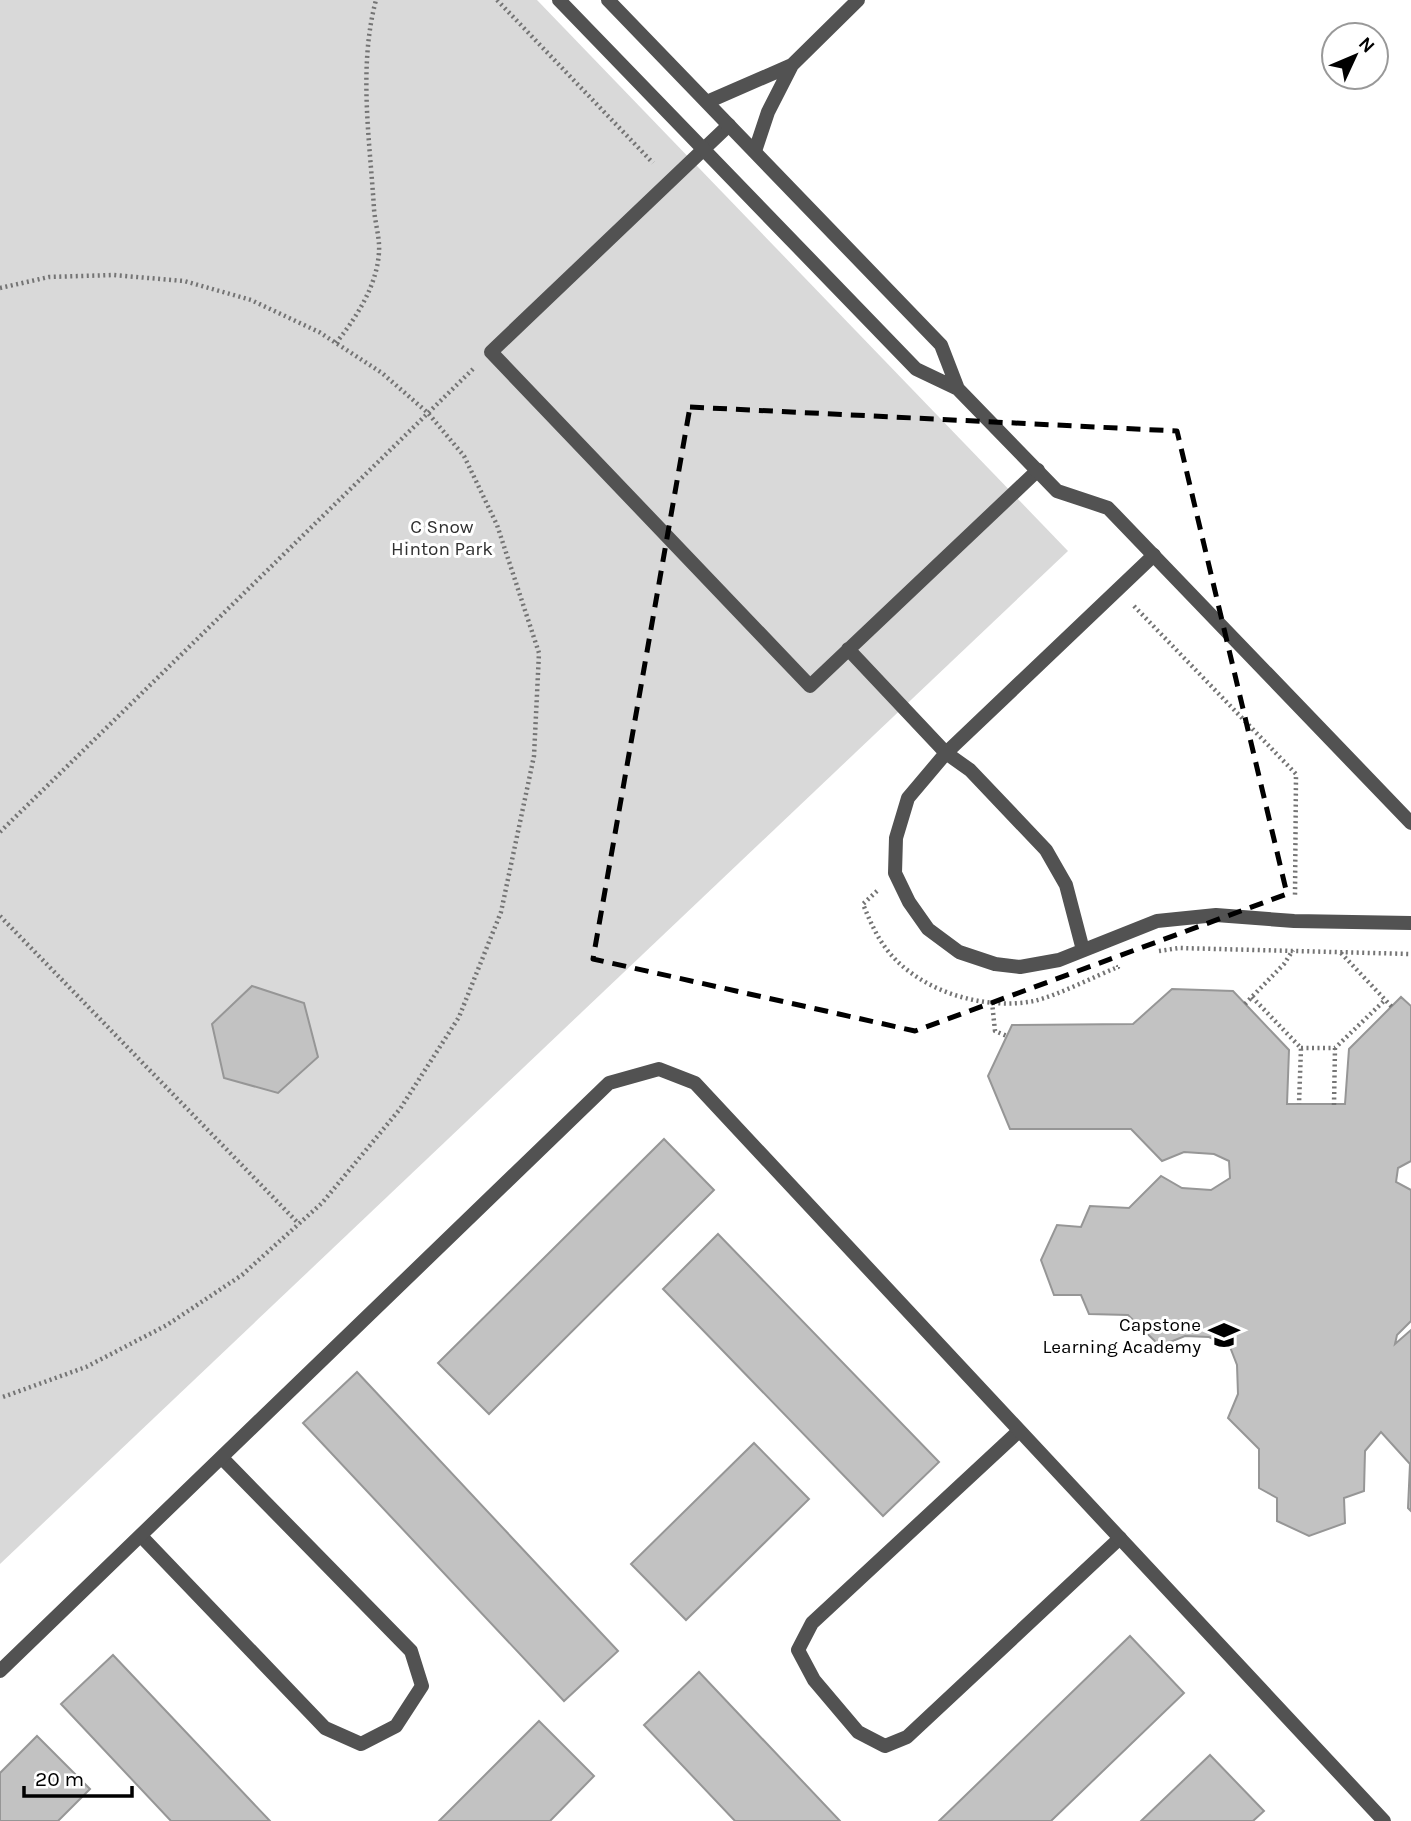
<svg xmlns="http://www.w3.org/2000/svg" width="1411" height="1821" viewBox="0 0 1411 1821" font-family="Karla,sans-serif">
<style>
.green{fill:#d9d9d9}
.building{fill:#c2c2c2;stroke:#969696;stroke-width:2}
.lines{fill:none;stroke-linecap:round;stroke-linejoin:round}
.path{stroke:#747474;stroke-width:4.5;stroke-dasharray:2 3.5;stroke-linecap:butt}
.service{stroke:#525252;stroke-width:14}
.minor{stroke:#525252;stroke-width:14}
.marked{fill:none;stroke:#000;stroke-width:5;stroke-dasharray:14 9;stroke-linejoin:round}
.labels{text-anchor:middle;stroke-width:6;stroke-linejoin:round;paint-order:stroke}
.park-label{font-size:19px;fill:#303030;stroke:#fff}
.poi-label{font-size:19px;fill:#000;stroke:#fff;text-anchor:end}
</style>
<rect width="100%" height="100%" fill="#fff"/>
<path class="green" d="M0,0h537l531,551 -1068,1013z"/>
<path class="building" d="M252,986l52,17 14,54 -40,36 -54,-15 -12,-54z
M1172,989l61,2 56,59 -2,54h58l4,-55 52,-52 10,9v155l-13,7 -2,14 15,8v131l-14,14 -2,9 16,-14v181l-3,-3 2,-44 -29,-32 -16,19 -1,40 -20,7 1,25 -36,13 -32,-15v-23l-18,-10v-39l-31,-31 10,-24 -1,-29 -7,-18 -21,-10 -24,-1 -25,10 -32,-31 -39,-1 -8,-19h-27l-13,-35 16,-35 24,2 9,-21 39,2 32,-32 21,12 29,2 19,-12 -1,-17 -15,-7 -30,-2 -22,9 -31,-32h-121l-22,-53 24,-51 121,-1z
M664,1139l50,51 -225,224 -51,-51z
M718,1234l221,228 -56,54 -220,-227z
M357,1372l261,279 -54,50 -261,-278z
M754,1443l55,56 -123,121 -55,-56z
M1130,1636l54,57 -133,128h-112z
M113,1655l157,166h-99l-110,-117z
M699,1672l141,149h-105l-91,-96z
M539,1721l55,55 -44,45h-111z
M37,1736l53,53 -32,32h-58v-48z
M1210,1755l54,56 -11,10h-112z"/>
<g class="lines">
<path class="path" d="M497,0l156,163
M0,288l49,-11 64,-2 71,6 67,19 68,32 63,41 46,40 36,43 33,69 42,128 -5,103 -33,156 -42,105 -59,92 -78,94 -80,72 -75,50 -81,42 -86,31
M336,343c20,-25 41,-57 43,-91 1,-14 -4,-29 -5,-43 -4,-68 -16,-142 2,-209
M1134,606l162,168 -1,122
M0,832l473,-463
M877,891l-14,13c8,20 17,40 32,55 34,35 92,51 139,42 25,-6 59,-24 84,-34
M0,916l299,308
M1159,951l20,-3 232,6
M1341,953l51,54
M1252,997l49,51 -2,56
M992,1002l3,29 12,5
M1245,1004l39,-40 9,-14
M1301,1048h34l50,-48
M1334,1105l1,-57"/>
<path class="service" d="M729,125l-238,227 319,334 228,-216
M1154,555l-208,198 -38,45 -12,40 -1,35 14,29 19,27 31,23 36,12 25,3 39,-7 98,-39 59,-6 78,6 117,2
M848,649l98,104 24,17 76,80 20,35 17,65
M1019,1431l-207,192 -14,27 16,30 44,52 27,14 22,-9 213,-199
M141,1536l184,192 36,16 35,-18 26,-40 -11,-35 -189,-193"/>
<path class="minor" d="M559,0l357,369 42,20 99,102 51,17 303,315
M608,0l333,345 17,44
M707,102l85,-37
M755,151l13,-39 24,-47 66,-65
M0,1671l609,-588 50,-14 36,14 689,738"/>
</g>
<path class="marked" d="M690,407l487,24 110,463 -372,137 -322,-72z"/>
<defs>
<g id="school-bare" transform="scale(2.415)"><path d="M0-5L7-2L0 1L-7-2ZM-4 1L0 2.5L4 1V4Q0 6-4 4Z" fill="#000" stroke="#fff" stroke-width="2.5" paint-order="stroke"/></g>
</defs>
<g fill-rule="evenodd">
<use href="#school-bare" x="1224" y="1335"/>
</g>
<g class="labels">
<g class="park-label">
<text x="442" y="533">C Snow<tspan x="442" dy="22">Hinton Park</tspan></text>
</g>
<g class="poi-label">
<text x="1201" y="1331">Capstone<tspan x="1201" dy="22">Learning Academy</tspan></text>
</g>
</g>
<g transform="translate(1355 56) rotate(46)"><circle r="33" fill="#ffffff" stroke="#999999" stroke-width="2"/>
<path d="M0-5L12 26L0 18L-12 26Z" fill="#000000"/>
<text y="-10" font-size="19" font-weight="bold" text-anchor="middle" fill="#000000">N</text>
</g>
<path d="M24 1786v10h108v-10" fill="none" stroke="#000000" stroke-width="3.5"/>
<text x="35" y="1786" font-size="21" fill="#000000" stroke="#ffffff" stroke-width="5" paint-order="stroke">20 m</text>
</svg>
